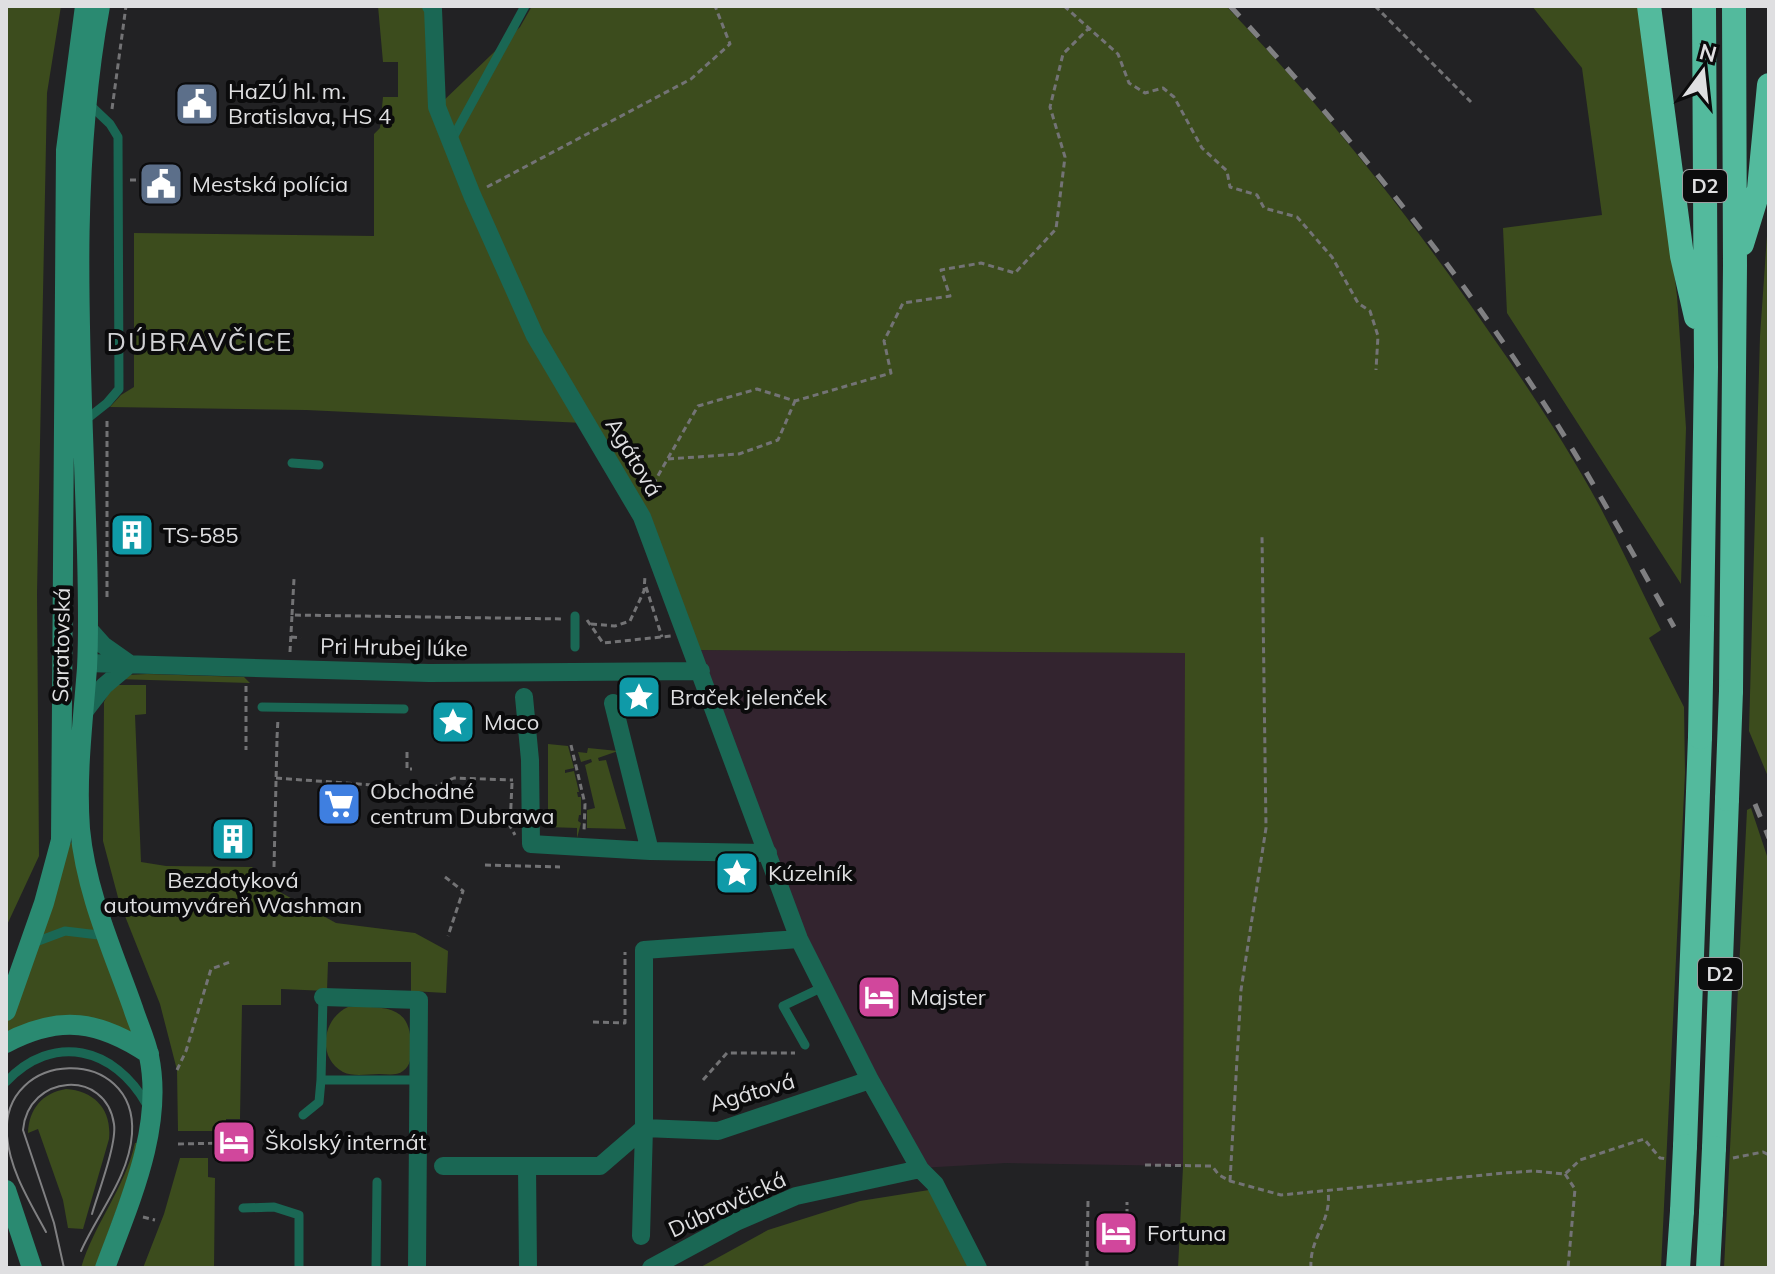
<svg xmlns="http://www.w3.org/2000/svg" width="1775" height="1274" viewBox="0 0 1775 1274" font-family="Mulish,sans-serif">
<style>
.industrial{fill:#33242f}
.green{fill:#3c4c1d}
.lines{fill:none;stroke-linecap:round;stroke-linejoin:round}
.path{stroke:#737375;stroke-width:3;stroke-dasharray:6 4;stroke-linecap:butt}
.lane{stroke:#1a6754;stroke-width:9}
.street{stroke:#1a6754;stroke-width:18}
.secondary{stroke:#2a8a71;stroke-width:20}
.highway{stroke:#53ba9d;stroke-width:24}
.tram{stroke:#808082;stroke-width:2}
.rail{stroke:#808082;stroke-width:5;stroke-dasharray:14 14;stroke-linecap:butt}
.highway-bridge{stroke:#53ba9d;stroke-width:24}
.labels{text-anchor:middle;stroke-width:8;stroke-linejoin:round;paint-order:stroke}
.shield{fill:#0b0b0c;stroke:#9f9fa1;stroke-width:2}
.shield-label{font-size:20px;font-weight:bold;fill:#dfdfe1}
.poi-label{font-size:22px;fill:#dfdfe1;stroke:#0b0b0c;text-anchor:start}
.street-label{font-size:22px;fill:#dfdfe1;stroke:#0b0b0c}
.quarter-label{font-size:26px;letter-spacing:2px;fill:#d1d1d4;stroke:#0b0b0c}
</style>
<rect width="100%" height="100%" fill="#222224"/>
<path class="industrial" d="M695,650l491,3 -3,513 -177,-3 -86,5 -120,-229z"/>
<path class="green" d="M6,6h55l-14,87 -10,500 2,263 -33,71z
M378,6h53l7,100 82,-79 12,-21h694c98,102 186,213 266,330 38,54 75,110 107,169 22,41 41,83 62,125l-12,8 35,69 1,66 -24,495h-483l5,-101 2,-514 -490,-3 -53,-133 -58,-94 -278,-13 -196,-3 11,-12 13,-8v-154l240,3v-102l6,-6 3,-31h15v-35h-15z
M1532,6h110l35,290 9,132 -5,156 -174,-271 -4,-85 99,-13 -20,-147z
M1769,207v572l-20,-48 11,-395z
M147,674l97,3 6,6 -134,-4 11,-4z
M116,685h30v29l-11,1 6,147 25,4 86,1 17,19 67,37 79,10 33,18 -2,42 -35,-2v-29h-83l-1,29 -46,-2v16h-39l-2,114h-14v12h-48l-1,-61 -17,-66 -41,-103 -16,-60 1,-139 6,-12z
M548,744l20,2 6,22 -9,2v3l9,-2 5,21h-2l1,5h3v18h-2l-1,6 3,2 -4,15v-10l-29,-1z
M588,748l30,3 -20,7 1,3 7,-1 20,69 -39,-1v-18l8,-2 -10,-43 7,-3 -1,-3 -10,3 -3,-10 9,1z
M1751,808l18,54v406h-45l23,-458z
M74,840l75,214 -52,-27 -91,16v-32l52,-155z
M348,1007c36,0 64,-4 63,42 0,8 0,16 -8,22 -6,5 -16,3 -24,3 -11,0 -26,3 -36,-2 -27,-15 -20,-54 5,-65z
M66,1089c29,2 46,21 43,50l-26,90 -15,-1 -5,-28 -25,-71 -10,4c1,-24 14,-40 38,-44z
M135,1143h2l-7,30 -35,95h-14c13,-44 44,-80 54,-125z
M180,1158h28v19l7,1 -1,90h-71l21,-54z
M929,1190l40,78h-270l69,-38 92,-29z"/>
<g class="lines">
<path class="path" d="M1064,6l54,48 11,29 16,10 18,-5 11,9 28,51 25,23 3,16 27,8 7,13 33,9 35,40 26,46 12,8 8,25 -2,34
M1375,6l96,96
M112,109l14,-103
M130,180h18
M487,187l204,-108 39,-35 -15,-38
M668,459l71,-5 39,-14 17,-39
M648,493l50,-87 59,-17 38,12 96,-28 -7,-32 19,-38 47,-7 -9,-26 40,-7 34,10 41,-44 9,-72 -15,-50 13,-53 26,-26
M646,587l16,50
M107,597v-180
M292,615l2,-36
M587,620l16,23 68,-7
M591,624l24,2 15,-5 14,-30 1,-15
M291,637l10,1
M290,652l2,-37 272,4
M246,686v64
M277,738l1,-20
M571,745l14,59 -1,27
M407,752v17h5
M276,778l138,10
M512,783l-2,43 5,9
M432,788l22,-10 59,2
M485,865l75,2
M274,867l3,-127
M445,877l18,14 -15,45
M593,1022l32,1v-71
M177,1070l9,-19 25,-82 19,-7
M703,1080l24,-27h68
M178,1144l48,-1
M1733,1158l30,-6 6,3
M1145,1165l67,1 7,9 11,6 51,14 223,-22 29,-2 32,3 15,-14 64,-21 16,19 7,1
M1565,1174l10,15 -7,79
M1230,1181l11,-191 25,-162 -4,-292
M1127,1215v-13
M143,1217l12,3
M1087,1267l1,-66
M1311,1268c-2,-30 21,-46 17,-77"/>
<path class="lane" d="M451,141l74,-135
M83,422l24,-19 12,-14 -1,-252 -8,-13 -21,-20
M292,463l27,2
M575,647v-31
M262,707l142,2
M33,943l32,-12 42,5
M323,997l-2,83h97
M805,1045l-22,-39 40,-19
M6,1082c47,-50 109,-35 141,23
M303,1115l16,-13 2,-22
M243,1208l31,-1 25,8v53
M376,1268l1,-86"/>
<path class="street" d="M431,6l2,3 4,98 35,88 63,141 107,181 157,422 71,141 50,89 15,15 43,84
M87,627l16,18 27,19
M87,663l342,10 272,-2
M524,697l6,63 1,84 119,7 118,2
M613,703l37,148
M84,712l20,-26 26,-22
M799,939l-155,11v178l74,3 152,-51
M323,997l96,3 -2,268
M443,1166h157l44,-38
M527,1166l1,102
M641,1236l3,-108
M651,1268l85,-46 60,-26 124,-27"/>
<path class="secondary" d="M100,6c-33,180 -18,364 -13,546 1,39 2,78 0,116 -4,53 -11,108 -7,161 6,63 32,120 53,179 5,16 13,32 16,48 15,71 -20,147 -44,212
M6,1011l38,-108 17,-63 5,-690 19,-144
M6,1043c54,-29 94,-22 143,11
M6,1190l26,78"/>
<path class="highway" d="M1649,6l33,250 14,61
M1742,244l17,-55 10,-104
M1702,627l4,-260 -2,-361
M1731,691l4,-426 -1,-259
M1685,1146l15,-409
M1714,1148l13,-349
M1678,1268l4,-57
M1708,1268l3,-55"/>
<path class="tram" d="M46,1232c-16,-30 -36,-61 -39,-96 -7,-88 131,-92 125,-2 -3,43 -34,79 -51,117
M64,1268l-10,-45 -31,-93c5,-56 83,-62 91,-6 3,20 -16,69 -22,90"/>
<path class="rail" d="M1230,6c119,127 228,263 322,410 43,69 82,139 122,211
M1755,804l14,34"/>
<path class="highway-bridge" d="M1700,737l2,-110
M1727,799l4,-108
M1682,1211l3,-65
M1711,1213l3,-65"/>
</g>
<defs>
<g id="civic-square" transform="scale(2.3)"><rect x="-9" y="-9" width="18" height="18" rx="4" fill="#5c6f8a" stroke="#0b0b0c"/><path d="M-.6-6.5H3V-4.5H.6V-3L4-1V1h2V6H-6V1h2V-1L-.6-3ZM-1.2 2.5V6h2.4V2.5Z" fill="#fff"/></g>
<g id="building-square" transform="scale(2.3)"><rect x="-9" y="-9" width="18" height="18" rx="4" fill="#0f9aa8" stroke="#0b0b0c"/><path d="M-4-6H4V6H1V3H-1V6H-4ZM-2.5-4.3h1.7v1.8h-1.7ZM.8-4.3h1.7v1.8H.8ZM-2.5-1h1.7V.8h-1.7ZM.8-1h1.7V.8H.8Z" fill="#fff"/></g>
<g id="sight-square" transform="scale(2.3)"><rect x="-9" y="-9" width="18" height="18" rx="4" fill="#0f9aa8" stroke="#0b0b0c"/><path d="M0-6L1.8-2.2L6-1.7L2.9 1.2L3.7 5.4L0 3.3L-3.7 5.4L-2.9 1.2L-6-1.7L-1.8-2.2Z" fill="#fff"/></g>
<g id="supermarket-square" transform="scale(2.3)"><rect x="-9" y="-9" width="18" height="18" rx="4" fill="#3f7fe0" stroke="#0b0b0c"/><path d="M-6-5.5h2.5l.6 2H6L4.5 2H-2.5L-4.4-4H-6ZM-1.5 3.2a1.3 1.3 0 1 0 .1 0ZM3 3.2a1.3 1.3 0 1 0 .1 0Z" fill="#fff"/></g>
<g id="hotel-square" transform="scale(2.3)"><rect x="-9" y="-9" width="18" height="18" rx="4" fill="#d1479c" stroke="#0b0b0c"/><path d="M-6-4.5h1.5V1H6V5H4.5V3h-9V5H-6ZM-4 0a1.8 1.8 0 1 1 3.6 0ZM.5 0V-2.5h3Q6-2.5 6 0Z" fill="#fff"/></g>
</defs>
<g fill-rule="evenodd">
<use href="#civic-square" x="197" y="104"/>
<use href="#civic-square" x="161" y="184"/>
<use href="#building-square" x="132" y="535"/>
<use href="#sight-square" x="639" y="697"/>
<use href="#sight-square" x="453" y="722"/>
<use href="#supermarket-square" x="339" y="804"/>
<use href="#building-square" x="233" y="839"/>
<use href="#sight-square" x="737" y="873"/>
<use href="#hotel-square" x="879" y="997"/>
<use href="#hotel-square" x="234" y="1142"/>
<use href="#hotel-square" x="1116" y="1233"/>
</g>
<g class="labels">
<g class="shield">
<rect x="1683" y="170" width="44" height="32" rx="6"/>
<rect x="1698" y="958" width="44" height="32" rx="6"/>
</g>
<g class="shield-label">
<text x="1705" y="193">D2</text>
<text x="1720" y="981">D2</text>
</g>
<g class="poi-label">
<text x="228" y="99">HaZÚ hl. m.<tspan x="228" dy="25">Bratislava, HS 4</tspan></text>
<text x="192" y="192">Mestská polícia</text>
<text x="163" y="543">TS-585</text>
<text x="670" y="705">Braček jelenček</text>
<text x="484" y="730">Maco</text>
<text x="370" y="799">Obchodné<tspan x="370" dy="25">centrum Dubrawa</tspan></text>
<text x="768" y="881">Kúzelník</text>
<text x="233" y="888" text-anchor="middle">Bezdotyková<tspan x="233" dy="25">autoumyváreň Washman</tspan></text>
<text x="910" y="1005">Majster</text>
<text x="265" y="1150">Školský internát</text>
<text x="1147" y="1241">Fortuna</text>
</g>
<g class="street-label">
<text transform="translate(634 457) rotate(59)" y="8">Agátová</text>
<text transform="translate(61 645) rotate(-89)" y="8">Saratovská</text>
<text transform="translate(394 647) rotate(1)" y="8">Pri Hrubej lúke</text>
<text transform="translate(752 1092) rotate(-16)" y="8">Agátová</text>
<text transform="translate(727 1204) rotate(-25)" y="8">Dúbravčická</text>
</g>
<g class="quarter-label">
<text x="200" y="351">DÚBRAVČICE</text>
</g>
</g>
<rect width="1775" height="1274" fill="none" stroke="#dfdfe1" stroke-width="16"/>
<g transform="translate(1703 72) rotate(15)" stroke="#0b0b0c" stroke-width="6" paint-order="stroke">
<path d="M0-6L14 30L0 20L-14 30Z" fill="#dfdfe1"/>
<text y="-12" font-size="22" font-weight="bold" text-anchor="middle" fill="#dfdfe1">N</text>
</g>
</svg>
